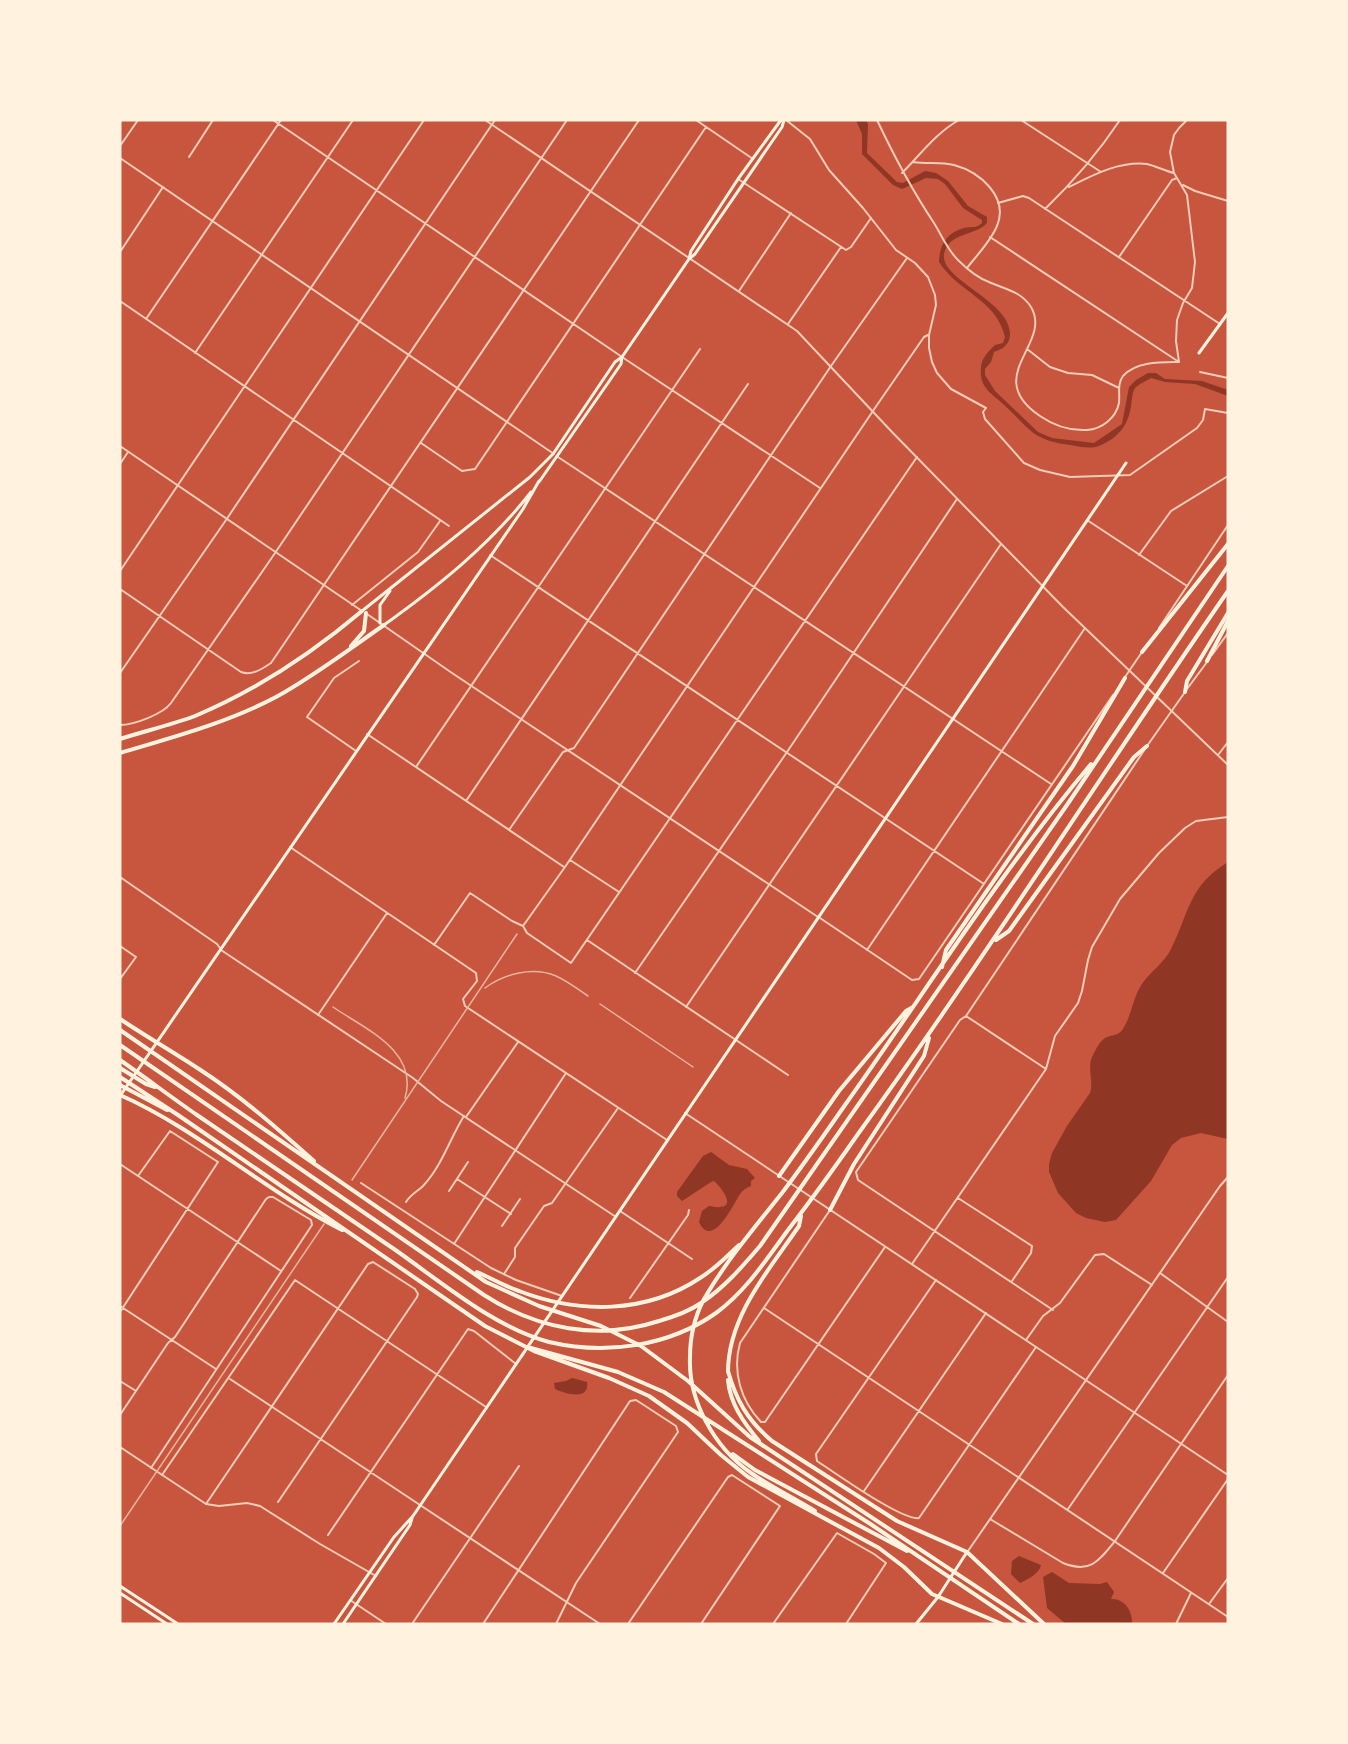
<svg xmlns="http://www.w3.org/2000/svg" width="1348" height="1744" viewBox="0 0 1348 1744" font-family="'IBM Plex Serif',serif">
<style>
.water{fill:#8f3625}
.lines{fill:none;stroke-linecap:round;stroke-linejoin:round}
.minor{stroke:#f1ccb7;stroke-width:2}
.tertiary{stroke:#f1ccb7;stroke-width:2}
.secondary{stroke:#fff3e0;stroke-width:3}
.motorway{stroke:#fff3e0;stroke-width:4}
.rail{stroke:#e9b49f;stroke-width:1.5}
</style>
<rect width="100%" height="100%" fill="#c8553d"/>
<path class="water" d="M856,120h10l2,4 -1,29 30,29 6,1 22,-12 11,2 12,8 20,25 19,11v6c-11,13 -39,9 -43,31 -4,26 65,46 66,79 0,5 -1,9 -4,12 -3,4 -8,5 -12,7l-3,10 -6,7v6l10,16 43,41 14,6 42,5 28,-19 7,-37 7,-7 12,-7h8l9,6 37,2 26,9v6l-33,-12 -30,-2 -14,-4c-5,3 -12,6 -16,10 -3,5 -3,12 -4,18 -3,20 -13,32 -32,40 -9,3 -19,1 -28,-1 -40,-5 -40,-16 -68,-41 -12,-11 -24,-17 -22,-36 0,-10 8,-17 14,-23l8,-2 2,-6c-9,-38 -46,-44 -66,-75 0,-16 8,-30 25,-34 7,-2 12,1 18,-5v-3l-19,-12 -18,-24 -7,-5 -12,-1 -24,11 -9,-4 -31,-31v-20z
M1228,862v277l-27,-6 -20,5 -9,7 -21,36 -35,39 -11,2 -19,-4 -10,-5 -18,-20 -9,-21v-8l3,-11 15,-27 23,-33c4,-12 -3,-24 2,-36 3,-6 7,-15 13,-19 8,-4 15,-2 19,-11 8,-13 9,-30 18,-43 8,-12 23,-22 29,-35 19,-38 17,-62 57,-87z
M711,1152l18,13 18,4 8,9 -4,3v5c-5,2 -8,4 -11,8 -7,11 -28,56 -41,28l3,-11 7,-5c4,0 7,2 11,1 17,-1 -1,-22 -6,-26l-3,1 -29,19 -5,-5v-4l26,-36z
M572,1378l15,4c3,19 -21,12 -32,7l-1,-6 12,-2z
M1019,1556l22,9c-2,9 -13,14 -21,18l-9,-9 1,-13z
M1052,1572l17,11 31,1 7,-2 7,10 -3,7c13,-1 22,12 21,25h-66l-19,-16 -4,-31z"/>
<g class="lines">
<path class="minor" d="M273,120l355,241 192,127
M696,120l57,39
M877,120c17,36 35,70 57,103 8,13 14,28 25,38 8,8 19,17 30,21 15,7 32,9 42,25 22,37 -50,69 9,109 13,9 30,15 47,14 15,-1 29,-12 32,-27 1,-9 -2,-19 4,-27 13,-15 39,-14 56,-14
M1021,120l80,52
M120,146l18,-26
M189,157l24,-37
M913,162c14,2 28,0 41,3 26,7 55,32 43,61 -6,15 -20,29 -30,42
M902,173c19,-19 34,-40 57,-53
M738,179l108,71 5,-3 20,-29
M1183,185l12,6 33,10
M1069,187c24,-12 50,-26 78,-23 9,2 18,7 27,9
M998,203l25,-7 6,2 191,126
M1045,209c29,-28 53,-56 75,-89
M990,237l189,125
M120,252l43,-65
M1119,257l53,-77 5,-2
M739,291l52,-78
M120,301l329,225
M146,319l135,-199
M788,324l53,-77
M1027,349l23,18 18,6 24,2 27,13
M195,353l158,-233
M1179,362l-3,-21 1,-21 6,-17 9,-15 3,-26 -8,-67 -13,-22 -4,-21 4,-17 5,-7 8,-8
M1200,372l28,6
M421,443l41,28 13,-2 231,-342
M558,457l493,327
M120,464l8,-12
M1087,520l100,66
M490,555l494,329
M1139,555l32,-44 57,-35
M120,571l304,-451
M120,589l121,83c11,4 21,-3 30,-9l368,-543
M352,605l66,-53 22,-31
M1159,628l69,-103
M1212,655l16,-22
M120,673l104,-150 271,-403
M1187,689l20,-27
M120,725c14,0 43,-11 51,-22l102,-147 294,-436
M367,734l197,133
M356,751l-49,-34 27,-39 25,-17
M1218,755l10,-13
M416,767l284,-418
M466,801l282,-417
M509,830l54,-78 11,-4 257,-382 76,-108
M290,847l186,126 1,8 -14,18 2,7 202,134
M570,860l49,32
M120,877l97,67 3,4
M820,918l92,62 7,-1 194,-284
M523,926l42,-59 312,-462 47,-68 4,-2
M587,940l201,135
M434,945l36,-52 42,28 11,5 4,7 44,30 346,-506
M120,946l16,11 -16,22
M867,950l218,-322
M635,973l152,-221 170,-253
M686,1007l315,-463
M318,1015l69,-102
M966,1016l80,53
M466,1117l52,-75
M120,1164l161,107
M457,1179l54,35
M361,1183l130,85 25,12 46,16
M449,1191l19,-29
M958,1198l74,48 -1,7 -19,28
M406,1202c5,-8 11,-10 17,-16 19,-20 27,-48 41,-70
M830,1210l-90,133c-8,29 1,58 21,79h4l120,-175
M620,1211l72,48
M502,1226l18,-27
M454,1244l112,-171
M912,1264l134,-195 9,-33 23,-33 4,-12 6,-31 4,-13 28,-48 39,-46 26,-25 11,-7 32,-4
M1160,1273l68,49
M504,1274l11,-17v-9l29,-42 8,-3 66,-95
M936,1280l-120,174 1,7c17,11 85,60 102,57l117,-171
M630,1298l58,-83 1,-5
M120,1306l96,63
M764,1308l464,309
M1053,1310l-195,-130 -2,-8 104,-152 6,-4 179,-267
M120,1312l98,-150 -48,-31 -32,45
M1026,1340l17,-24 17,-13 35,-48 9,-1 48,31
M230,1379l190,126
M120,1381l16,10
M120,1415l48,-72 7,-6 91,-138 3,-2h4l38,23 1,5 -161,243
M162,1475l133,-195 191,127
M864,1491l122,-178
M206,1504l162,-240 5,-2 42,27 3,5 -1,3 -139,205
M1068,1509l160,-232
M990,1519l73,44c27,11 36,-2 52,-22l113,-166
M328,1535l140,-206 6,2 42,33
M1163,1573l65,-94
M350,1600l36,24
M1209,1604l19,-26
M412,1624l107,-158
M483,1624l147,-223 6,-1 40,26 2,6 -102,151 -20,41
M628,1624l100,-147 4,-2 48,31 -79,118
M773,1624l64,-91 37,21 12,9 -40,61
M1176,1624l15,-31"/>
<path class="tertiary" d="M485,120l312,211 95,101 171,175 165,158
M786,120l24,19 19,31 34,38 33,42 19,13 13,14 7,18 1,10 -7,30v13l3,14 5,11 14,16 35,19 -3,4 2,7 39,44 16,7 30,7 60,-2 67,-47 6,-8 2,-11 23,4
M120,158l434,296
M120,446l242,165
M367,614l85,59 366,244
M1125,677l17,-25
M1147,746l38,-54
M221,950l192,128 28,23 175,116
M685,1113l543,362
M120,1447l86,57 13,2 28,-3 13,3 60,38 56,32
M420,1505l180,119
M968,1551l252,-365 8,-9"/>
<path class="secondary" d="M689,259l2,-8 47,-72 43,-59
M1199,353l29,-40
M539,482l71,-102 11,-16 1,-7 67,-98 6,-5 87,-127 2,-7
M362,611l168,-134 23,-23 62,-92 7,-5
M380,623v-18l10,-14
M384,625c53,-38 106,-80 147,-133
M120,1096l403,-587 16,-28
M120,1586l58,38
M120,1593l47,31
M334,1624l60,-87 19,-21 74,-109 639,-944
M343,1624l50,-74 17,-25 2,-7
M916,1624l22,-27 29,-45"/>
<path class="motorway" d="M351,646l13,-15 2,-18
M1142,652l86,-108
M1207,661l21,-40
M1185,692l2,-11 41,-68
M120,739c25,-8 51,-14 75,-23 62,-26 116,-62 167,-105
M120,753c53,-16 107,-30 156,-56 38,-21 72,-47 108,-72
M996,940l13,-9 125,-174 13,-11
M942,967l4,-17 127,-184 52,-88
M120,1019c27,18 55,34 82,52 40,26 76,58 112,90
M120,1030l366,252 53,24 62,20 40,20 47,35 62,56 283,187
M120,1045l364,250c53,34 114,46 175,26 14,-4 29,-9 42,-18 23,-15 41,-36 59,-57l309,-444 159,-236
M120,1060c26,18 51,37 77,55 66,45 131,89 197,134 46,32 101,79 155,93 56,13 119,5 167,-29 30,-22 50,-53 72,-83 24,-31 47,-63 70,-96 128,-177 245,-363 370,-543
M120,1068l26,16 9,3
M120,1077l58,38 307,211 49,25 75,27 40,18 38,27 34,32 27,22 131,71 25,19 28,27 70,30
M120,1085l47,25
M120,1095c79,35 145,96 222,135
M779,1176l60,-85 67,-80 7,-4
M830,1210l24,-46 70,-108 5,-18
M477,1272c14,6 27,14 42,19 60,23 127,23 181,-13 15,-9 27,-22 39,-33
M531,1348l87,24 46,20 208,133 147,99
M728,1371c8,29 20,50 44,70l125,80 70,31 77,72
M728,1372c0,-56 41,-102 71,-146l2,-10
M728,1380c2,24 16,43 31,61
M733,1454l22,16 152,81
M815,1511c-21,-13 -44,-24 -64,-38 -36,-25 -63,-72 -61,-116 0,-20 5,-41 14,-58 22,-38 51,-72 78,-106 22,-29 42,-58 63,-88 81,-114 156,-234 246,-341"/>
<path class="rail" d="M485,988c19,-14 48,-22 71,-12 11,5 22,13 32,20
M600,1004l93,63
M333,1007c32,22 86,44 72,91
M352,1180l165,-246
M120,1526l204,-302"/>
</g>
<rect width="1348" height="1744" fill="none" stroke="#fff3e0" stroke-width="243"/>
</svg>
